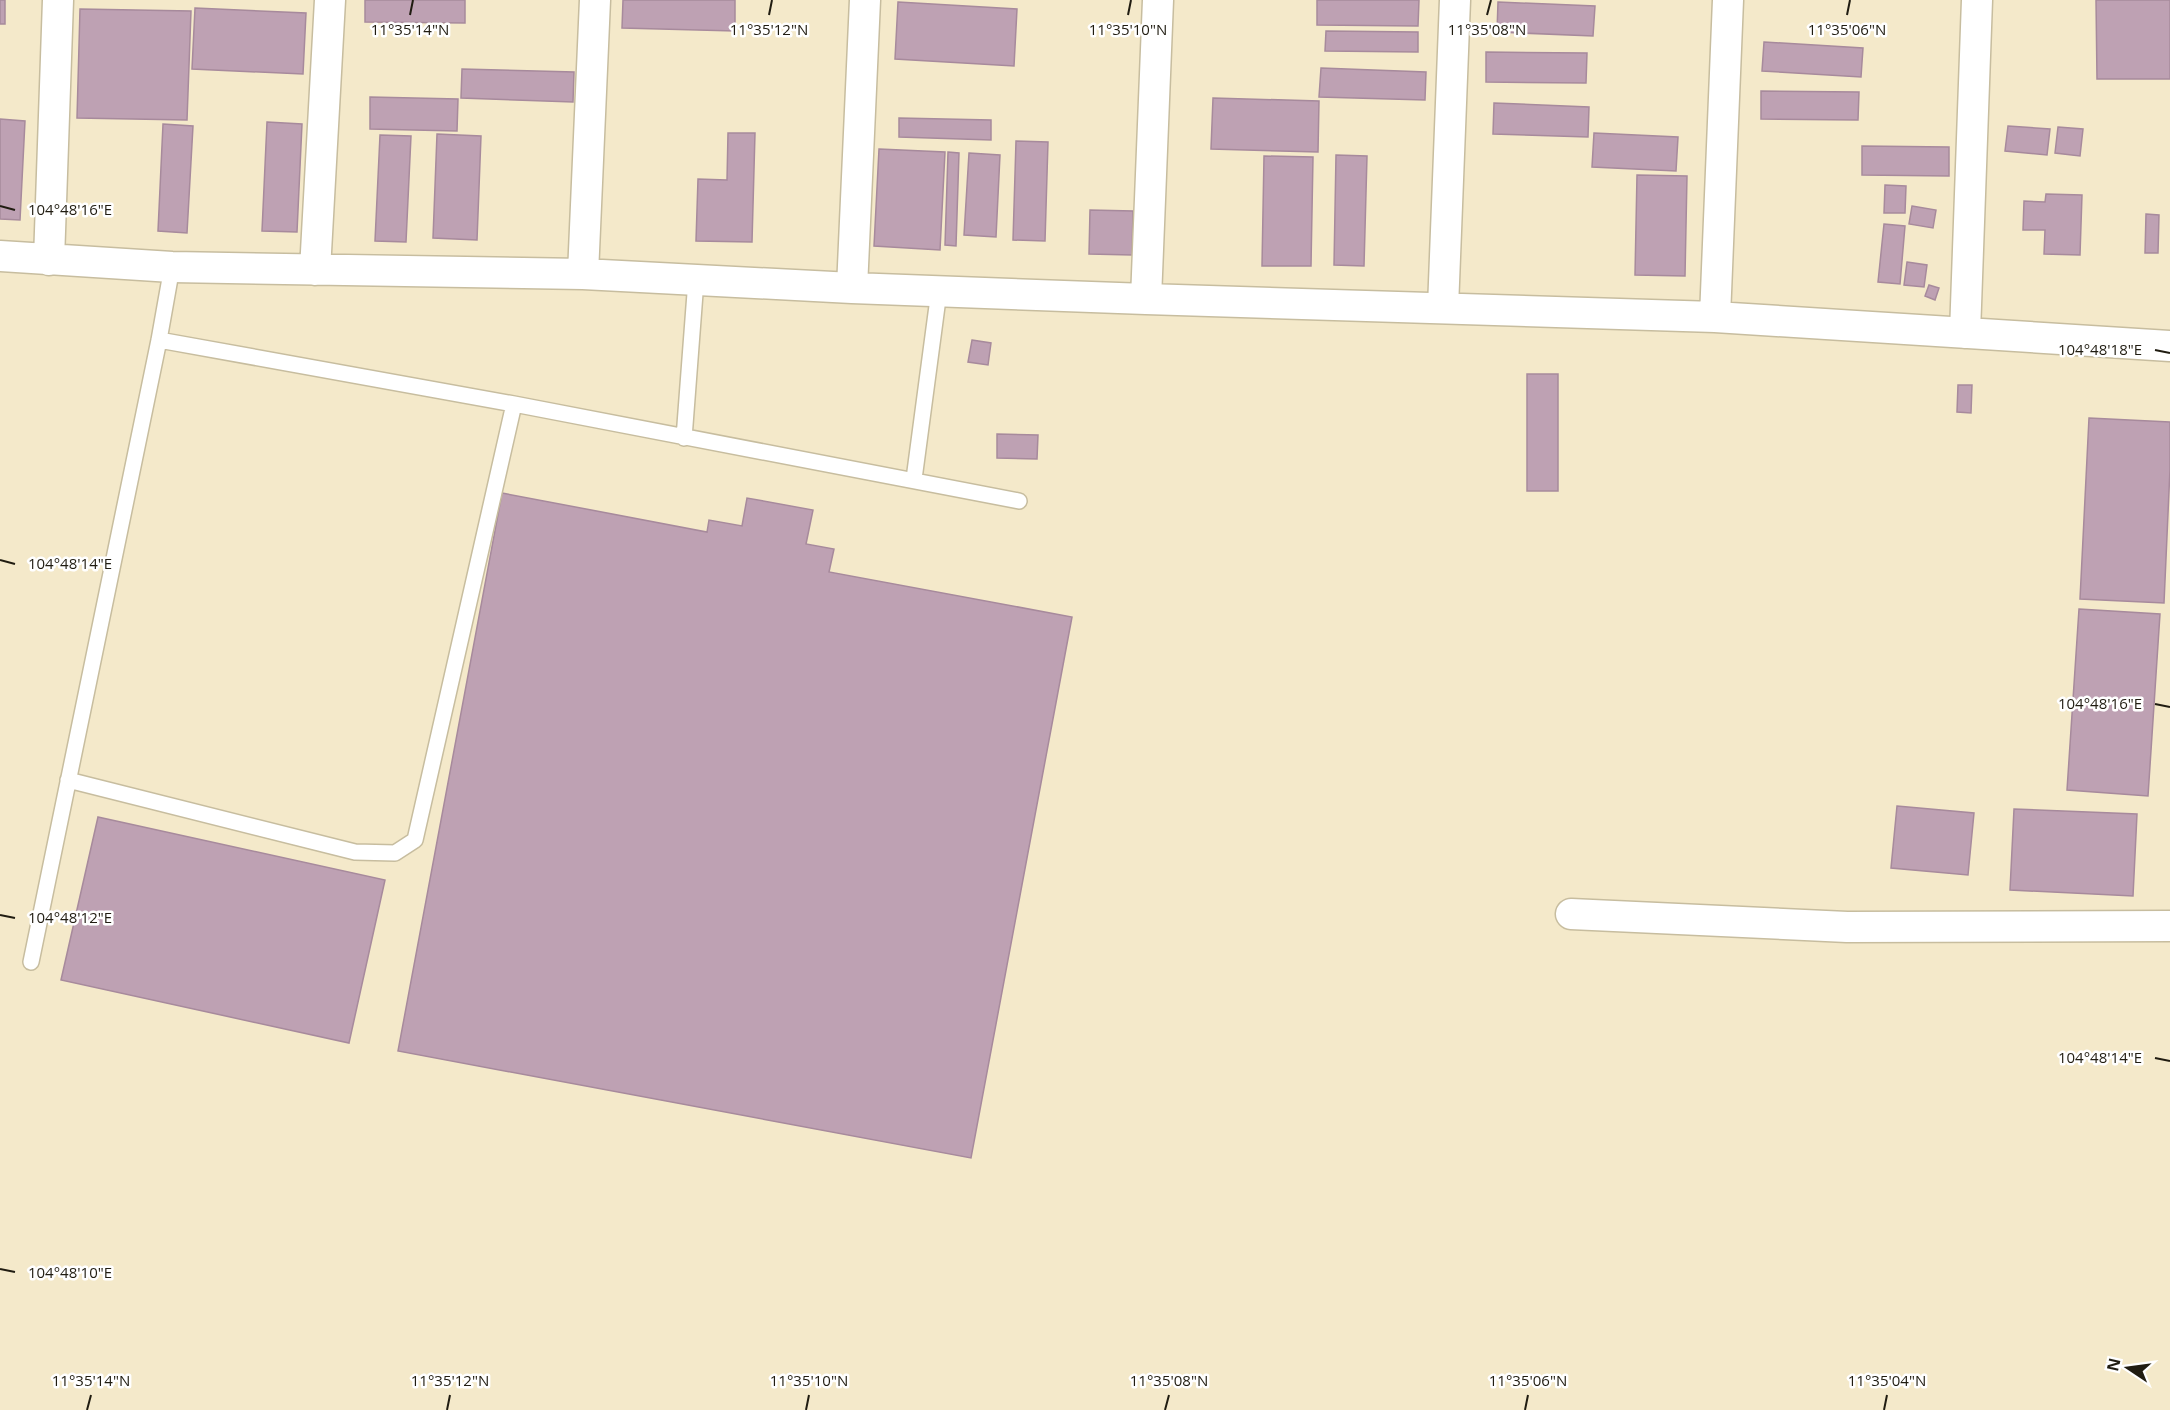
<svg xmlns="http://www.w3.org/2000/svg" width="2170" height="1410" viewBox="0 0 2170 1410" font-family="'Open Sans',sans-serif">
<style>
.building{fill:#bea1b3;stroke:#a78a9c;stroke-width:1.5}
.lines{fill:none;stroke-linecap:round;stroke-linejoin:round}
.lane-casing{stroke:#c7bd9f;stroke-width:18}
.street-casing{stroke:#c7bd9f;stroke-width:33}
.lane{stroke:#fff;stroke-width:15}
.street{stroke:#fff;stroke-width:30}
.ticks{fill:none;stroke:#201c11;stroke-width:2}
.ticks-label{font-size:15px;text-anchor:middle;fill:#201c11;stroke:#fff;stroke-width:5;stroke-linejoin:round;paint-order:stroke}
</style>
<rect width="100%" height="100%" fill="#f4e9ca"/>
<path class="building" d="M0,0h5v24h-5z
M365,0h100v23l-100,-1z
M623,0h112v31l-113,-3z
M1317,0h102l-1,26 -101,-1z
M2096,0h74v79h-73z
M898,2l119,7 -3,57 -119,-7z
M1498,2l97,4 -2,30 -96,-4z
M195,8l111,5 -3,61 -111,-5z
M80,9l111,2 -4,109 -110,-2z
M1326,31l92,1v20l-93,-1z
M1764,42l99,6 -2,29 -99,-6z
M1486,52l101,1 -1,30 -100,-1z
M1321,68l105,4 -1,28 -106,-3z
M462,69l112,3 -1,30 -112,-4z
M1761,91l98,1 -1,28 -97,-1z
M370,97l88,2 -1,32 -87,-2z
M1213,98l106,3 -1,51 -107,-3z
M1494,103l95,4 -1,30 -95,-3z
M899,118l92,2v20l-92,-3z
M0,119l25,2 -5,99 -20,-1z
M267,122l35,2 -5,108 -35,-1z
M163,124l30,2 -6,107 -29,-2z
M2008,126l42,3 -3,26 -42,-4z
M2058,127l25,2 -3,27 -25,-3z
M728,133h27l-3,109 -56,-1 2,-62 29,1z
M1594,133l84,4 -2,34 -84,-4z
M437,134l44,2 -4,104 -44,-2z
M380,135l31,1 -5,106 -31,-1z
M1016,141l32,1 -3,99 -32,-1z
M1862,146l87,1v29l-87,-1z
M879,149l66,3 -5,98 -66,-4z
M948,152l11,1 -3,93 -11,-1z
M969,153l31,2 -4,82 -32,-2z
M1336,155l31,1 -3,110 -30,-1z
M1264,156l49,1 -2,109h-49z
M1637,175l50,1 -2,100 -50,-1z
M1885,185l21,1 -1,27h-21z
M2046,194l36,1 -2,60 -36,-1 1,-24h-22l1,-29 21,1z
M1912,206l24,4 -3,18 -24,-4z
M1090,210l43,1 -1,44 -43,-1z
M2146,214l13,1 -1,38h-13z
M1884,224l21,2 -5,58 -22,-2z
M1907,262l20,3 -3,22 -20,-2z
M1929,285l10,3 -4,12 -10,-4z
M972,340l19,3 -3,22 -20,-3z
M1527,374h31v117h-31z
M1958,385h14l-1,28 -14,-1z
M2089,418l81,4v47l-6,134 -84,-4z
M997,434l41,1 -1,24 -40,-1z
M502,493l205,39 2,-12 33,6 5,-28 66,12 -7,34 28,5 -5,23 243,45 -101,541 -573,-107z
M2079,609l81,5 -12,182 -81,-6z
M1897,806l77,7 -6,62 -77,-7z
M2014,809l123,5 -4,82 -123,-6z
M98,817l287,63 -36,163 -288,-63z"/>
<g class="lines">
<g class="lane-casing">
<path id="lane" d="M159,340l355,64 505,97
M684,438l12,-158
M914,479l25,-188
M68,780l287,72 40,1 20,-13 99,-436
M31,962l128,-622 13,-73"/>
</g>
<g class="street-casing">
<path id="street" d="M0,256l172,11 411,7 269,14 294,11 12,-299
M49,260l9,-260
M315,270l15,-270
M583,274l12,-274
M852,288l13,-288
M1146,299l569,18 455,29
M1443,308l12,-308
M1715,317l13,-317
M1965,333l12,-333
M1571,914l276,13 323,-1"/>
</g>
<use href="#lane" class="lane"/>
<use href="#street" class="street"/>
</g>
<path class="ticks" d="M410,15l3,-15M769,15l3,-15M1128,15l3,-15M1487,15l4,-15M1847,15l3,-15M0,206l15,4M2155,350l15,3M0,560l15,4M2155,704l15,3M0,915l15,3M2155,1058l15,3M0,1269l15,3M87,1410l4,-15M447,1410l3,-15M806,1410l3,-15M1165,1410l4,-15M1525,1410l3,-15M1884,1410l3,-15"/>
<g class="ticks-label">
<text x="410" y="35">11°35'14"N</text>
<text x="769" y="35">11°35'12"N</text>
<text x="1128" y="35">11°35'10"N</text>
<text x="1487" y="35">11°35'08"N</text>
<text x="1847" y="35">11°35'06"N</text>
<text x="70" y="215">104°48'16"E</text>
<text x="2100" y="355">104°48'18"E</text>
<text x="70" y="569">104°48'14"E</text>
<text x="2100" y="709">104°48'16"E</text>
<text x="70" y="923">104°48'12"E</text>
<text x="2100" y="1063">104°48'14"E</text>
<text x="70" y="1278">104°48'10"E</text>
<text x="91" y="1386">11°35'14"N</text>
<text x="450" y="1386">11°35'12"N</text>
<text x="809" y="1386">11°35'10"N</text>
<text x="1169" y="1386">11°35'08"N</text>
<text x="1528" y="1386">11°35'06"N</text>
<text x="1887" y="1386">11°35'04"N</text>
</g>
<g transform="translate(2128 1368) rotate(283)" stroke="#ffffff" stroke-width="4.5" paint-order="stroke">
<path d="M0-4.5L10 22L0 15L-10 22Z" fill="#201c11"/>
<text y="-9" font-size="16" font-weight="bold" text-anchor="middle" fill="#201c11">N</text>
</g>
</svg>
